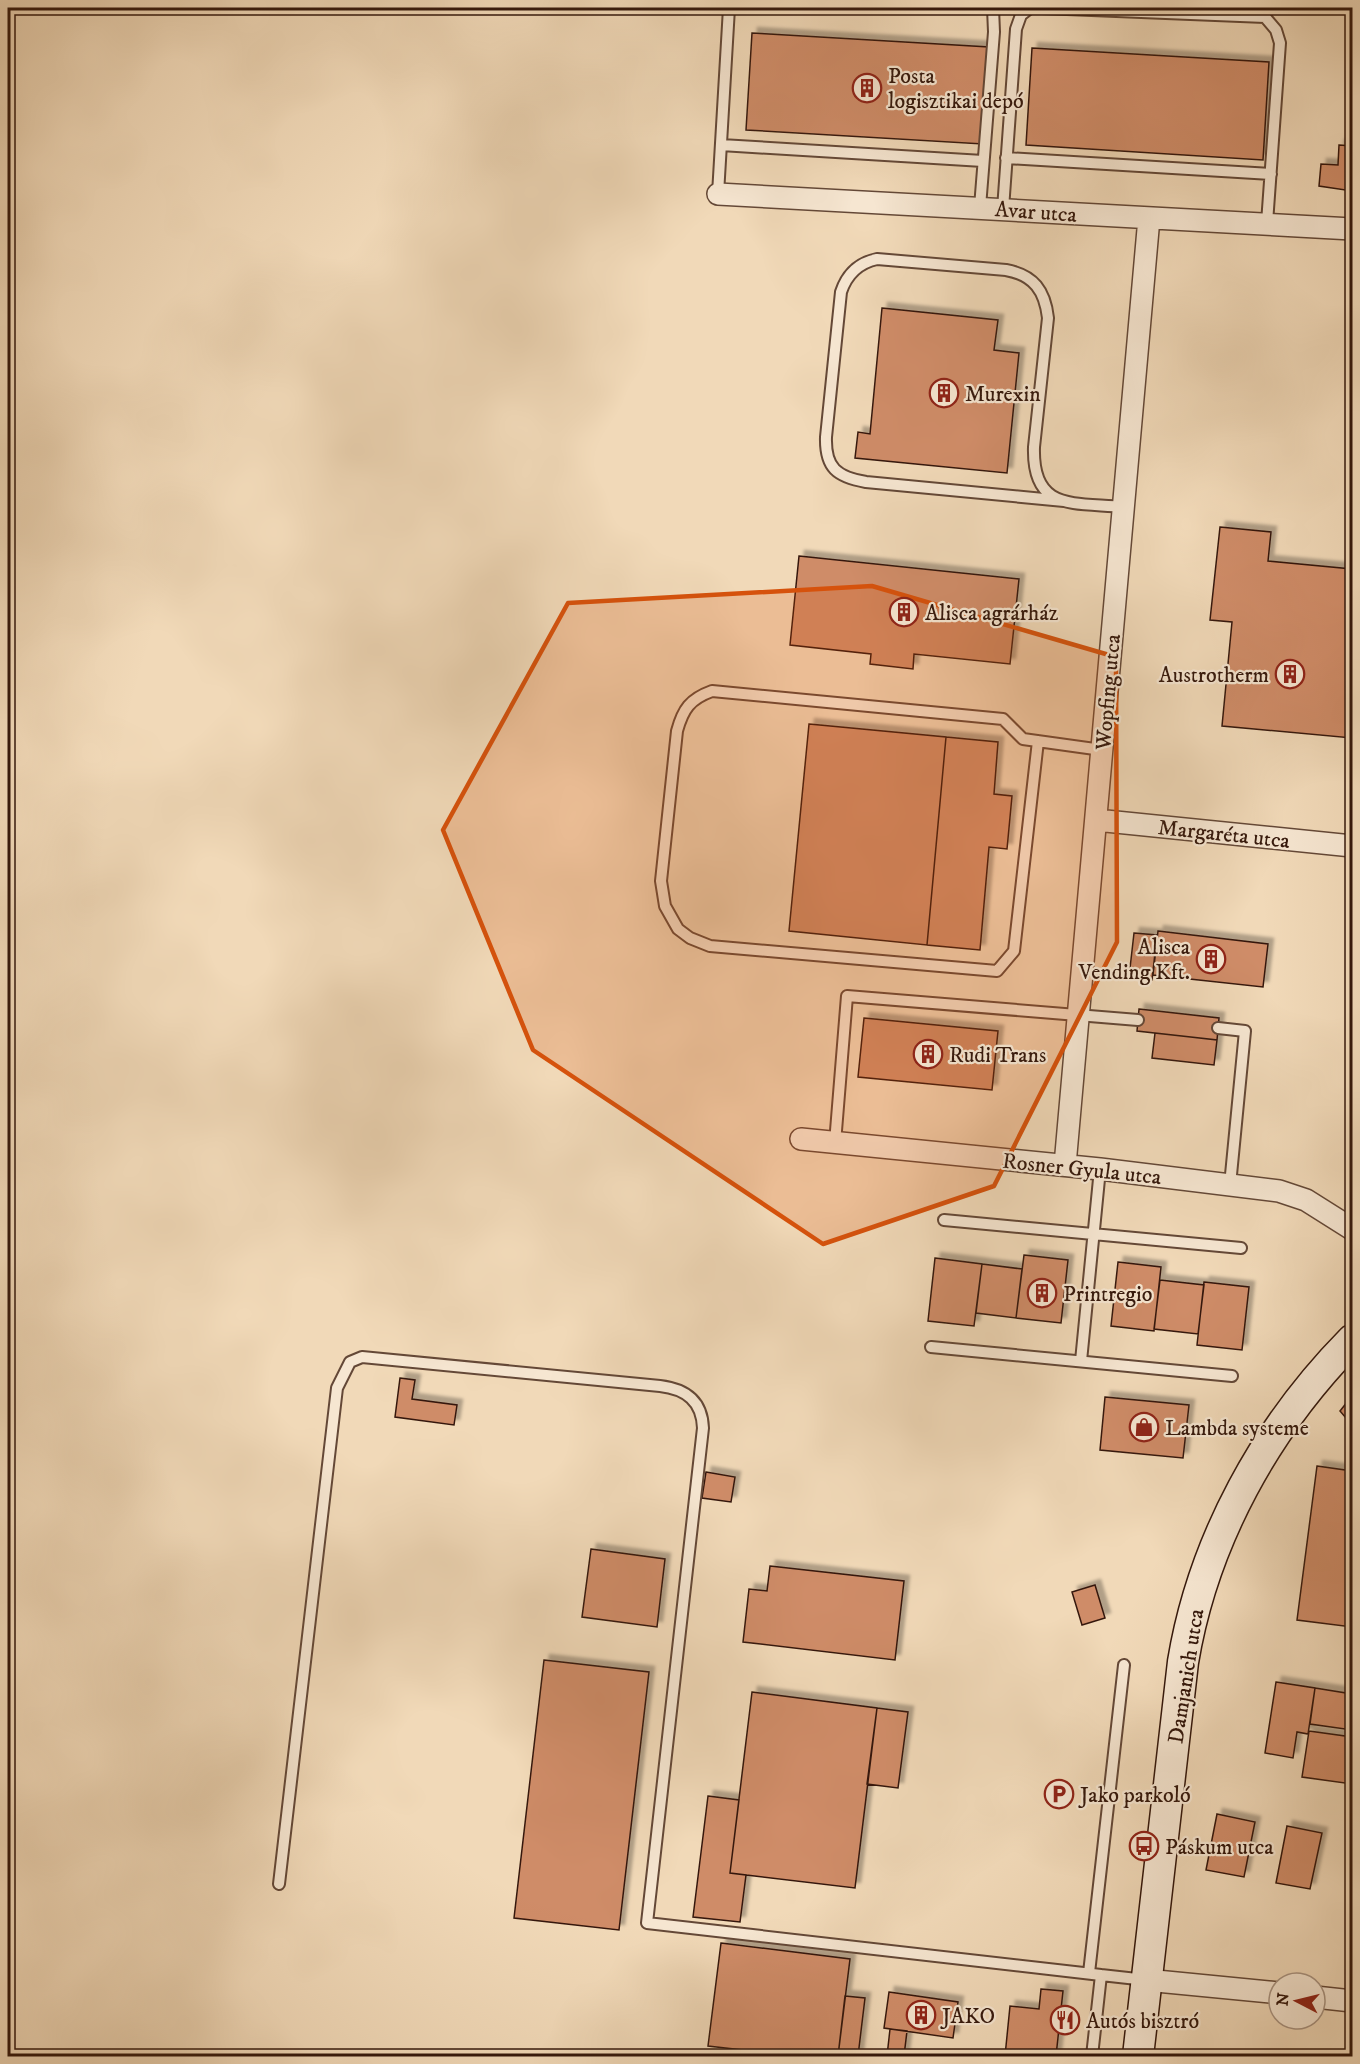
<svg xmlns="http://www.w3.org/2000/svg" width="1360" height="2064" viewBox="0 0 1360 2064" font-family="'IM FELL DW Pica',serif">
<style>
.building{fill:#cf8c68;stroke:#35180c;stroke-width:1.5;filter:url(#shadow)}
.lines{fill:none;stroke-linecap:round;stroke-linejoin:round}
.lane-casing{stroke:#644837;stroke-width:14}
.street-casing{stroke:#644837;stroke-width:24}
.secondary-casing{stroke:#35180c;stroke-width:33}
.lane{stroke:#f6e6d1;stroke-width:10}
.street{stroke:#f6e6d1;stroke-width:21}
.secondary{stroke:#f6e6d1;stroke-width:30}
.marked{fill:#d6520c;fill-opacity:0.2;stroke:#d6520c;stroke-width:4.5;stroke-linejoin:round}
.labels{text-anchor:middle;stroke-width:4.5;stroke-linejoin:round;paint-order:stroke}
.poi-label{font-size:22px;fill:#35180c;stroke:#f6e6d1;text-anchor:start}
.street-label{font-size:22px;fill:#35180c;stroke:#f6e6d1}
</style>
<defs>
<filter id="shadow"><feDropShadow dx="5.5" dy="-5.5" stdDeviation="1.5" flood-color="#0004"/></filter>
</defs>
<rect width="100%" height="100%" fill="#f1d9b8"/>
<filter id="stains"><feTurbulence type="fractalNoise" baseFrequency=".00333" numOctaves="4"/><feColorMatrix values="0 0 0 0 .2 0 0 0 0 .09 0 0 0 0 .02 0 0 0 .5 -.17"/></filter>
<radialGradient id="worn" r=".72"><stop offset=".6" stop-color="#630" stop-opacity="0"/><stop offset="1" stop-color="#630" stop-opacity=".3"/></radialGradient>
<path class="building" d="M752,33l237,14 -6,97 -237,-14z
M1032,48l237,14 -6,98 -237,-15z
M1339,145l13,1v45l-33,-5 2,-22 17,1z
M882,308l116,12 -4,30 25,3 -12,120 -152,-15 3,-26 12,2z
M1220,527l51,5 -3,29 84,8v169l-130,-12 10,-104 -22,-2z
M799,556l220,23 -9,85 -96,-10 -1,15 -43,-5 1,-10 -81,-9z
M809,724l137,13 -19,208 -138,-14z
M946,737l52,5 -4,52 18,2 -5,53 -18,-2 -9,103 -53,-5z
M1158,931l110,13 -5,43 -110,-12z
M1134,933l23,2 -5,45 -23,-3z
M1139,1009l80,9 -2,22 -80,-9z
M864,1018l134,13 -6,59 -134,-13z
M1155,1033l62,7 -3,25 -62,-7z
M1024,1255l44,5 -7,63 -45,-5z
M935,1258l47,6 -8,62 -46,-5z
M1118,1262l43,5 -7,64 -43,-5z
M982,1264l40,5 -6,49 -40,-5z
M1160,1280l44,5 -6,49 -44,-5z
M1204,1282l45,5 -7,63 -45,-5z
M400,1378l15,2 -3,19 45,6 -3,20 -59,-8z
M1352,1396v29l-12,-14z
M1105,1397l84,8 -6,53 -83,-8z
M1317,1466l35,5v156l-55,-7z
M706,1472l29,5 -4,25 -29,-4z
M591,1549l74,10 -8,68 -75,-10z
M770,1566l134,15 -9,79 -152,-18 6,-53 18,2z
M1095,1585l10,33 -23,7 -10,-33z
M544,1660l105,12 -30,258 -105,-12z
M1276,1682l39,6 -7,46 -11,-2 -4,26 -28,-5z
M1315,1688l37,6v36l-42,-6z
M752,1692l125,16 -22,180 -125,-15z
M877,1708l31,4 -10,76 -31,-4z
M1309,1731l43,6v47l-50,-7z
M708,1796l31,4 -9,73 16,2 -6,47 -47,-5z
M1217,1814l38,8 -11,55 -38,-7z
M1287,1826l35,7 -12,56 -34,-6z
M721,1943l129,16 -12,97h-43l-87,-10z
M1041,1989l22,2 -7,65h-51l5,-50 29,3z
M889,1992l69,10 -5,36 -69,-10z
M845,1996l20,2 -7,58h-20z
M890,2029l17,2 -3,25h6h-23z"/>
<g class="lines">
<g class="lane-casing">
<path id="lane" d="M1042,8l223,9 11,13 4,13 -13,180
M721,145l262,16
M1006,158l265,16
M718,194l11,-186
M980,207l14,-175 -1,-24
M1003,209l13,-180 5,-14 9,-7
M1064,501l-198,-19c-29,-5 -41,-14 -40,-45l15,-145c6,-18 17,-29 36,-33l129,11c28,5 39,21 42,48l-14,129c-2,65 40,55 90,60
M1038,741l-24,210 -17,20 -287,-25 -20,-8 -12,-9 -13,-23 -4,-25 16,-150c6,-22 13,-32 35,-40l291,28 20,20 79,11
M1218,1028l27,3 -15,154
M835,1143l12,-147 291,24
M944,1220l297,28
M931,1347l301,29
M1081,1361l19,-192
M279,1884l58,-496 13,-26 12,-5 298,29c26,3 42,15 43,42l-56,495 454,52
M1089,1973l35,-308
M1092,2056l9,-81 45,5"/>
</g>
<g class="street-casing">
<path id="street" d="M718,194l634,35
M1096,820l256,26
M801,1139l299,30 179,22 27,9 46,29
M1065,1165l84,-947
M1146,1980l133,13
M1315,1997l37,4"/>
</g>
<g class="secondary-casing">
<path id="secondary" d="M1138,2056l45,-394c20,-121 83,-235 169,-322"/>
</g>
<use href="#lane" class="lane"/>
<use href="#street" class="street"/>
<use href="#secondary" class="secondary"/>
</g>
<path class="marked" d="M872,586l244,71 1,285 -123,244 -171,58 -290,-194 -90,-220 125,-227z"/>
<defs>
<g id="building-ring" transform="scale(1.5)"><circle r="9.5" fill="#f6e6d1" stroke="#8f2418" stroke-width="1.5"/><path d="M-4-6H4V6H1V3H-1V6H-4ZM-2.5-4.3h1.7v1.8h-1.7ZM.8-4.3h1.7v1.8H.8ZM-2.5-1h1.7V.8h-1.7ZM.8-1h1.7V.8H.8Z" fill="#8f2418"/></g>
<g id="shop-ring" transform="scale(1.5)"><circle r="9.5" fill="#f6e6d1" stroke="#8f2418" stroke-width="1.5"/><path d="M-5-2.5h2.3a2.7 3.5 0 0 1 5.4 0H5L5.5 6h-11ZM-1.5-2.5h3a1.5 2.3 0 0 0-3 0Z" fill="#8f2418"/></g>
<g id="parking-ring" transform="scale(1.5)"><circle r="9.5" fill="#f6e6d1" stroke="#8f2418" stroke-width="1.5"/><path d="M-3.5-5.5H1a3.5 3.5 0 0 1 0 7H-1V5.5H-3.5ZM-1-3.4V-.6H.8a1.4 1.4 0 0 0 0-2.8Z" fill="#8f2418"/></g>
<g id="bus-ring" transform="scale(1.5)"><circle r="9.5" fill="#f6e6d1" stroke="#8f2418" stroke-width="1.5"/><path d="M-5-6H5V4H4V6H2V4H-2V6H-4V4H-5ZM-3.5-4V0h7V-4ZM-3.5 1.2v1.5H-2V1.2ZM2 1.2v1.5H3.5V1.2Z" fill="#8f2418"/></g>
<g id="restaurant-ring" transform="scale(1.5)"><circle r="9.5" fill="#f6e6d1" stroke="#8f2418" stroke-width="1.5"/><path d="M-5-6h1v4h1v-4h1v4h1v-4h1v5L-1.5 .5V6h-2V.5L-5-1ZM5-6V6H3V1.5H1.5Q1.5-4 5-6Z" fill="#8f2418"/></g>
</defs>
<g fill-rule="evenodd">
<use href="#building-ring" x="867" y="88"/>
<use href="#building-ring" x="944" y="393"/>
<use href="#building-ring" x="904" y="612"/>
<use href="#building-ring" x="1290" y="674"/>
<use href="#building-ring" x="1211" y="959"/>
<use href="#building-ring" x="928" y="1054"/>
<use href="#building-ring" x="1042" y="1293"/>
<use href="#shop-ring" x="1144" y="1427"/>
<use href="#parking-ring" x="1059" y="1794"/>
<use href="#bus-ring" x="1144" y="1846"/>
<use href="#building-ring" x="921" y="2015"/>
<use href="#restaurant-ring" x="1065" y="2020"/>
</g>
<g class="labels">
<g class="poi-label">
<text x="888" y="83">Posta<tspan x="888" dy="25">logisztikai depó</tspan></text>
<text x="965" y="401">Murexin</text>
<text x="925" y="620">Alisca agrárház</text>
<text x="1269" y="682" text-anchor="end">Austrotherm</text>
<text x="1190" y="954" text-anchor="end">Alisca<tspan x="1190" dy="25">Vending Kft.</tspan></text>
<text x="949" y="1062">Rudi Trans</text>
<text x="1063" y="1301">Printregio</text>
<text x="1165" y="1435">Lambda systeme</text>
<text x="1080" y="1802">Jako parkoló</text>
<text x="1165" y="1854">Páskum utca</text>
<text x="942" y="2023">JAKO</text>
<text x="1086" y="2028">Autós bisztró</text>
</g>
<g class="street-label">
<text transform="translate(1036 211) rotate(4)" y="8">Avar utca</text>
<text transform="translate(1107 692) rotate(-85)" y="8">Wopfing utca</text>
<text transform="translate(1224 833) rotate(6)" y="8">Margaréta utca</text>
<text transform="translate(1082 1168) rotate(6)" y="8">Rosner Gyula utca</text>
<text transform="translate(1185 1676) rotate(-81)" y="8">Damjanich utca</text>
</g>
</g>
<rect width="1360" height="2064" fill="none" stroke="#f1d9b8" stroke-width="30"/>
<rect x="9" y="9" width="1342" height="2046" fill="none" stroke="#35180c" stroke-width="3"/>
<rect x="15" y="15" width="1330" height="2034" fill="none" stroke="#35180c" stroke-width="1.5"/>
<g transform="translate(1297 2001) rotate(277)"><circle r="28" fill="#f6e6d1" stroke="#a99482" stroke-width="1.5"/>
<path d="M0-4.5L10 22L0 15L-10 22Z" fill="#8f2418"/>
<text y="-9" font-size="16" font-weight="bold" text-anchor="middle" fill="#35180c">N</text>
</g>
<rect width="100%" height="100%" filter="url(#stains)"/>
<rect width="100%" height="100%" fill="url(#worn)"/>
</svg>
